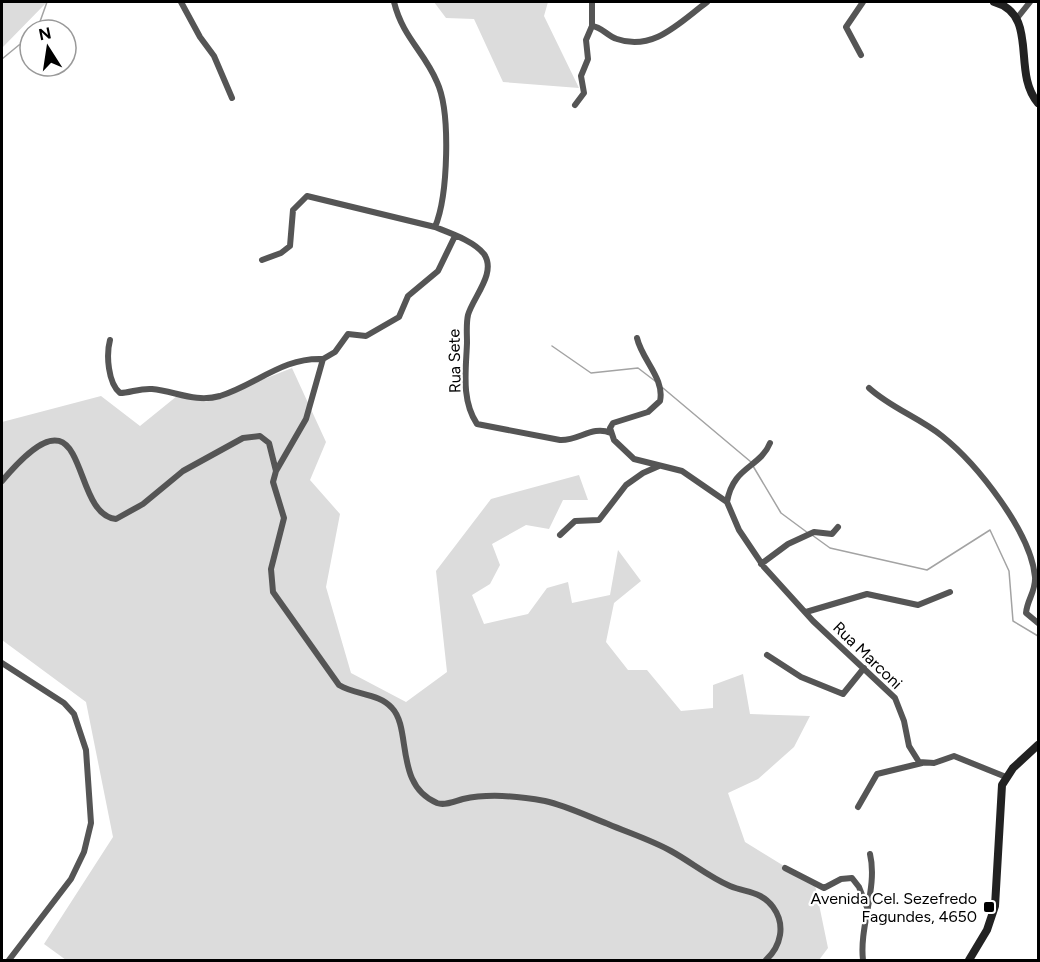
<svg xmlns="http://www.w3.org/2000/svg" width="1040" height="962" viewBox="0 0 1040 962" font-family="Figtree,sans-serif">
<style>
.green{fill:#dcdcdc}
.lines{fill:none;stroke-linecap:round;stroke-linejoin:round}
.stream{stroke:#a3a3a3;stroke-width:1.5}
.street{stroke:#555;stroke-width:6}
.secondary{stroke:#222;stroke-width:8}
.poi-dot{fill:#000;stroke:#fff;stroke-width:2}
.labels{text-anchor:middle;stroke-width:4.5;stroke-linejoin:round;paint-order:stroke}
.street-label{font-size:16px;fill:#000;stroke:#fff}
.poi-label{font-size:16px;fill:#000;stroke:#fff;text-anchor:end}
</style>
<rect width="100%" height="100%" fill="#fff"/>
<path class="green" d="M2,2l44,1 -44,45z
M434,2h114l-4,14 35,72 -76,-6 -29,-63 -28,-1z
M292,368l34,74 -16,38 30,34 -14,73 25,86 55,29 41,-30 -11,-101 55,-72 88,-24 9,25h-25l-14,29 -23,-4 -34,19 8,21 -10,19 -18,11 12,29 44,-10 19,-26 21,-6 4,21 38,-8 8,-45 23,31 -27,22 -8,39 22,28h19l34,41 32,-3v-23l30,-11 7,40 60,2 -16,31 -36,32 -30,14 17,49 70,43 13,63 -9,12h-753l-22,-16 69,-107 -27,-135 -84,-62v-218l99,-26 39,30 37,-30 29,6z"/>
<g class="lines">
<path class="stream" d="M37,30l10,-28
M2,59l17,-14 11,-2
M552,346l39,27 47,-5 17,13
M663,388l88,74
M753,466l28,47 27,20
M812,535l18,13 97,22 63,-40 19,41 4,50 25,15"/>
<path class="street" d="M181,2l19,35 14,19 18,42
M394,2c9,36 30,49 43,80 14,30 11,114 -2,145
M1018,17l12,-15
M592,26c10,1 15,10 25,13 36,13 63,-17 90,-37
M861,55l-15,-28 17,-25
M575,105l9,-12 -3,-17 7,-17 -2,-19 6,-14v-24
M262,260l19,-7 9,-7 3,-36 14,-14 128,31c15,6 39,14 49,27 13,19 -11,43 -16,61 -2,9 -1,18 -1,28 -1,27 -6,57 10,81l83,16c19,1 32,-15 51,-7
M637,338c5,22 28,41 23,63l-12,11 -35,11 -3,5 4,12 20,19 48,12 45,31 12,28 25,37 49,54 82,77 9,23 5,25 10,16 15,1 20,-7 52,21
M110,340c-4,15 -2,43 10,53 10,0 20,-5 32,-4 23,2 43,14 68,7 36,-11 63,-39 103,-37
M323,359l12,-7 13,-18 18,2 33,-19 9,-21 30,-25 17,-35
M869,388c22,20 51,30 73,48 35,28 89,96 93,141 1,14 -8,23 -9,36l12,10
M276,471l30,-52 17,-60
M2,481c91,-108 65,33 114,38l27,-15 40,-33 60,-33 17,-2 9,7 7,28 -3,11 11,36 -13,51 2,23 66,93c16,10 40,8 53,23 20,21 2,77 45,95 8,3 18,-2 26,-4 27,-6 55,-3 82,2 22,5 42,15 63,23 21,9 43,16 63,27 20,11 38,26 59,35 17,7 31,5 43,21 13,18 8,39 -7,53
M727,502c6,-36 33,-34 43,-59
M560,535l15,-14 24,-1 27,-35 17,-12 16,-7
M761,564l27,-20 26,-12 18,2 6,-7
M806,612l61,-18 51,11 32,-13
M767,655l34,22 42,17 21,-26
M2,663l62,40 10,11 12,36 5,73 -7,29 -13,27 -62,81
M858,807l19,-33 45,-11
M785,868l39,20 17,-9 11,-1 7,9 9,23
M863,960c-4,-33 15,-73 7,-106"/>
<path class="secondary" d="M994,2c46,13 17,70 44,101
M969,960l18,-30 8,-24 7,-121 11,-17 25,-23"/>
</g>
<rect class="poi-dot" x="983" y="901" width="12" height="12" rx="3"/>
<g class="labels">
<g class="street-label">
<text transform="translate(454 361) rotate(-91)" y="6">Rua Sete</text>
<text transform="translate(868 655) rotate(44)" y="6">Rua Marconi</text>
</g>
<g class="poi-label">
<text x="977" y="904">Avenida Cel. Sezefredo<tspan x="977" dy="18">Fagundes, 4650</tspan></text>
</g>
</g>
<rect width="1040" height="962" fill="none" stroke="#000000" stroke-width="6"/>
<g transform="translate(48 48) rotate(348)"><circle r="28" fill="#ffffff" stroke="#999999" stroke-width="1.5"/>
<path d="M0-4.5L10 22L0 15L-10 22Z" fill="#000000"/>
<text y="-9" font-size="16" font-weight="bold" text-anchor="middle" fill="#000000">N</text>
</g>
</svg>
